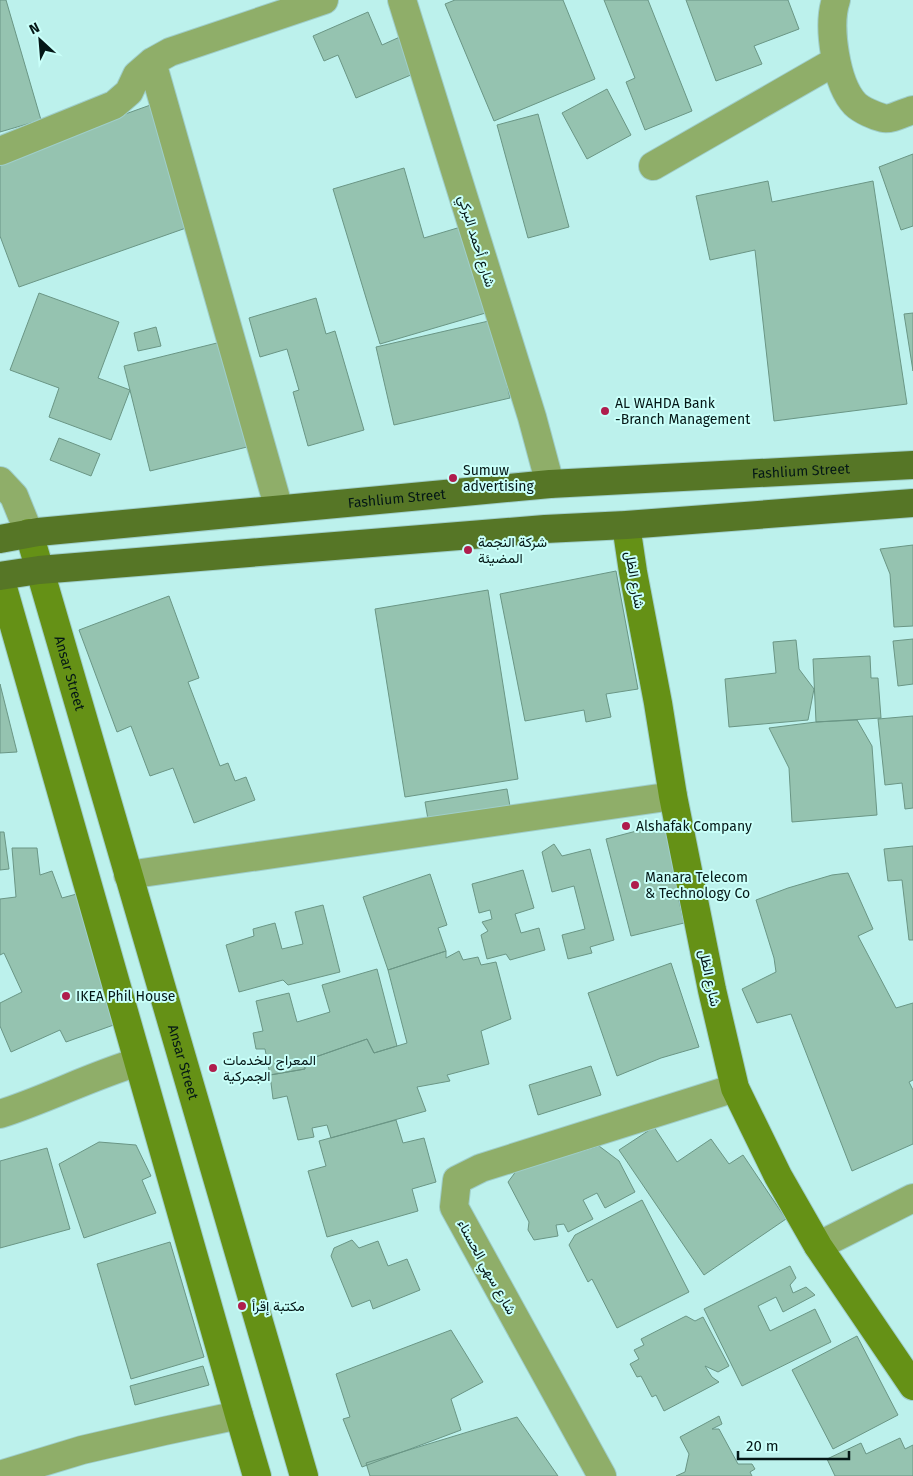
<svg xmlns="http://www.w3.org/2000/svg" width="913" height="1476" viewBox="0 0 913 1476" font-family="'Fira Sans',Vazirmatn,sans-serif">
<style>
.building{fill:#95c3b0;stroke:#6a9685}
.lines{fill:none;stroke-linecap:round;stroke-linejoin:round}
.street-casing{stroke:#9fceca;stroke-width:30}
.secondary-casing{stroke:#9fceca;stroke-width:30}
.primary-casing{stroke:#9fceca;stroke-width:30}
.street{stroke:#8fae69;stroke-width:28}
.secondary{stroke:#659116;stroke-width:28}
.primary{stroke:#567626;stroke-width:28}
.poi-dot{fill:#af1d4d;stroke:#c9fff9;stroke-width:2}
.labels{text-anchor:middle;stroke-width:4;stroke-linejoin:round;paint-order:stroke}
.street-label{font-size:14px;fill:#041716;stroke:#c9fff9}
.poi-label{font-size:14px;fill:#041716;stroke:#c9fff9;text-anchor:start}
</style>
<rect width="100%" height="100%" fill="#bcf1ec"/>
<path class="building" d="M0,0h6l35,120 -41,12z
M455,0h108l32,79 -101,42 -49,-117z
M604,0h44l44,111 -47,19 -19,-48 9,-4z
M686,0h102l11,29 -45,17 8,18 -46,17z
M368,12l14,33 20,-9 16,36 -62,26 -18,-43 -14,6 -11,-25z
M607,89l24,46 -44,24 -25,-46z
M156,103l30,125 -167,59 -19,-51v-77z
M538,114l31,113 -41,11 -31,-113z
M913,154v72l-12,4 -22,-63z
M404,168l20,70 40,-12 25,86 -109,32 -47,-155z
M768,181l4,21 101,-21 34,223 -133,17 -19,-171 -45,10 -14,-64z
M39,293l80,29 -21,56 32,12 -19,50 -62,-23 10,-29 -49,-18z
M316,298l10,36 9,-3 29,99 -56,16 -15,-54 6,-2 -12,-41 -27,8 -11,-39z
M913,313v58l-9,-57z
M493,320l17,78 -116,27 -18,-78z
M156,327l5,19 -23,5 -4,-18z
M221,342l26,105 -97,24 -26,-105z
M59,438l41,16 -9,22 -41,-16z
M913,545v81l-19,1 -4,-53 -10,-25z
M616,571l22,118 -32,5 5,23 -25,5 -2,-12 -59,11 -25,-127z
M488,590l30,189 -113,18 -30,-188z
M169,596l30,82 -11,4 32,84 8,-3 7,18 11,-4 9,23 -61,23 -21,-55 -23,8 -19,-50 -14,6 -38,-102z
M913,639v45l-15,2 -5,-45z
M796,640l3,29 15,20 -6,31 -79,7 -4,-48 51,-6 -3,-31z
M870,656l1,22h7l3,40 -65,4 -3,-63z
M0,684l17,68 -17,1z
M913,716v92l-8,1 -3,-26 -17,2 -7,-66z
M857,720l15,26 5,69 -85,7 -3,-54 -20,-40 47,-6z
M507,789l4,23 -82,13 -4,-23z
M667,823l18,71 -7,2 6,27 -53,13 -25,-97z
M0,832h4l5,37 -9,1z
M554,844l8,12 28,-7 24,91 -24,7 2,6 -24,6 -6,-24 23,-6 -11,-43 -22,6 -10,-40z
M913,846v94h-4l-7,-60 -14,1 -4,-32z
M12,848h25l3,27 12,-4 10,27 22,-6 38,130 -56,20 -6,-12 -49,22 -11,-26v-23l22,-11 -18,-39 -4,2v-56l16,-2z
M523,870l11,38 -19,6 6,19 18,-5 6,22 -35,10 -4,-6 -19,5 -6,-24 7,-4 -6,-9 10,-3 -2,-9 -11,3 -7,-29z
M848,873l25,56 -15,7 38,72 17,-5v77l-4,2 4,8v54l-61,27 -61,-157 -34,9 -15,-34 34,-17 -2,-14 -18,-58 32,-12 44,-13z
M430,874l17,51 -9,3 8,23 -58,19 -25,-73z
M323,905l17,67 -52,13 -5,-5 -44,12 -13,-47 28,-9 -1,-7 22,-6 7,26 21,-5 -8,-32z
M446,951v7l13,-7 4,9 15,-3 3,8 15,-3 15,57 -30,12 8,33 -42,11 3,6 -33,6 9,24 -95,27 -4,-13 -15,3 2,9 -16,3 -11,-44 -14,3 -3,-24 35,-6 -1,-8 63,-22 7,14 33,-10 -19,-73z
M671,963l28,84 -38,11 -44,18 -29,-83z
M377,969l20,77 -23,7 -7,-14 -63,22 1,8 -35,6 -5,-26h-9l-3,-16 10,-2 -7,-30 33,-8 8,29 33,-10 -8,-27z
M591,1066l10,29 -63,20 -9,-30z
M396,1120l7,23 21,-5 12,44 -24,7 6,22 -91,26 -19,-66 18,-5 -7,-25z
M654,1127l23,35 34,-23 18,25 14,-9 43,64 -82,56 -85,-125z
M99,1142l37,3 15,31 -9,4 14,33 -72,25 -25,-74z
M599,1146l20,15 16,31 -30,16 -8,-15 -14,7 10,19 -25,13 -4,-8 -8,1 2,11 -24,4 -6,-10 1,-8 -21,-40 9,-12z
M47,1148l23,81 -70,19v-87z
M642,1200l47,92 -72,36 -25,-49 -4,3 -19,-37 6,-10z
M352,1240l7,8 19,-7 10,25 19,-7 13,31 -47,19 -3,-9 -18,7 -21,-51 3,-8z
M170,1242l34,115 -73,22 -34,-115z
M790,1266l6,12 -6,7 3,8 13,-6 9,8 -32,17 -7,-15 -18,9 12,25 45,-22 16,33 -89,44 -38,-77z
M686,1316l9,5 8,-4 26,49 -11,6 -13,-6 7,11 7,5 -55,29 -8,-16 -4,2 -11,-21 -4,1 -7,-13 9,-5 -5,-9 10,-5 -3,-6z
M451,1330l32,52 -32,17 10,31 -99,37 -19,-48 7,-2 -14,-43z
M857,1336l41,79 -65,34 -41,-79z
M203,1366l6,19 -74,20 -5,-19z
M719,1416l3,8 -10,5h7l19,35h14l3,5 -5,3 2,4h-76l9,-4 4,-18 -9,-17z
M517,1417l41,59h-188l-4,-13z
M900,1438l5,11 8,-4v31h-78l-8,-17 34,-16 5,11z"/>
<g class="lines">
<g class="street-casing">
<path id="street" d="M402,0l130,417 18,67
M836,0c-9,26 0,84 19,104 6,6 20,12 28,14 8,2 22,-6 30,-8
M152,62l127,447
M0,151l114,-46 15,-13 8,-17 15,-13 18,-10 154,-52
M653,166l183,-105
M0,481l14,15 15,37
M128,875l545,-79
M0,1114c47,-15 91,-38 138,-52
M818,1246l95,-48
M0,1475l82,-25 82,-19 75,-16
M602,1476l-148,-269 3,-27 24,-12 254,-80"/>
</g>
<g class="secondary-casing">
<g id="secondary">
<path d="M626,525l7,47 25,131 15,93 39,194 23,98 43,88 40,70 95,140"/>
<path id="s1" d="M29,533l275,943"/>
<path d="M0,577l239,838 18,61"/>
</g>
</g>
<g class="primary-casing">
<g id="primary">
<path id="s2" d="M0,539l38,-7 512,-48 363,-19"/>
<path d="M0,576l39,-6 506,-41 81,-4 287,-22"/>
</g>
</g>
<use href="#street" class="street"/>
<use href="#secondary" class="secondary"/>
<use href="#primary" class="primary"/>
</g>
<g class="poi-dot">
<circle cx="605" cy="411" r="5"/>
<circle cx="453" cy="478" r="5"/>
<circle cx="468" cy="550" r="5"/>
<circle cx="626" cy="826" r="5"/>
<circle cx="635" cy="885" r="5"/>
<circle cx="66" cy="996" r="5"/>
<circle cx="213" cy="1068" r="5"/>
<circle cx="242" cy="1306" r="5"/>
</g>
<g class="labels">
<g class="street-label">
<text transform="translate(477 241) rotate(73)" y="5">شارع أحمد البركي</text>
<text dy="5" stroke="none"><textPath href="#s2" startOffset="804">Fashlium Street</textPath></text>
<text dy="5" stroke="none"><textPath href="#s2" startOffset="399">Fashlium Street</textPath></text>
<text transform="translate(635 580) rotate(80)" y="5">شارع الظل</text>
<text dy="5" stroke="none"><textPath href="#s1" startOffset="146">Ansar Street</textPath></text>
<text transform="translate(710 978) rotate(78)" y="5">شارع الظل</text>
<text dy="5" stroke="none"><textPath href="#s1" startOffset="551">Ansar Street</textPath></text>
<text transform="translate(487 1267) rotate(61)" y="5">شارع سهي الحسناء</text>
</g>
<g class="poi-label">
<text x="615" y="408">AL WAHDA Bank<tspan x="615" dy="16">-Branch Management</tspan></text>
<text x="463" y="475">Sumuw<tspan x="463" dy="16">advertising</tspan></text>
<text x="478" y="547">شركة النجمة<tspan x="478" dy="16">المضيئة</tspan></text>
<text x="636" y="831">Alshafak Company</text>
<text x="645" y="882">Manara Telecom<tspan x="645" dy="16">&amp; Technology Co</tspan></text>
<text x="76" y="1001">IKEA Phil House</text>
<text x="223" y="1065">المعراج للخدمات<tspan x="223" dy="16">الجمركية</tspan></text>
<text x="252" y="1311">مكتبة إقرأ</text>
</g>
</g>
<g transform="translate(40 40) rotate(334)" stroke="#c9fff9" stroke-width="4" paint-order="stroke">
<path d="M0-4L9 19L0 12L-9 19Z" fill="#041716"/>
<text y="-8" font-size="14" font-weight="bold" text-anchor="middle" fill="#041716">N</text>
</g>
<path d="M738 1451v8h111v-8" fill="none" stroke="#041716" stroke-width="2.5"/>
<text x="746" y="1451" font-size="15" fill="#041716" stroke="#c9fff9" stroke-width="4" paint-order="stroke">20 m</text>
</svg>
